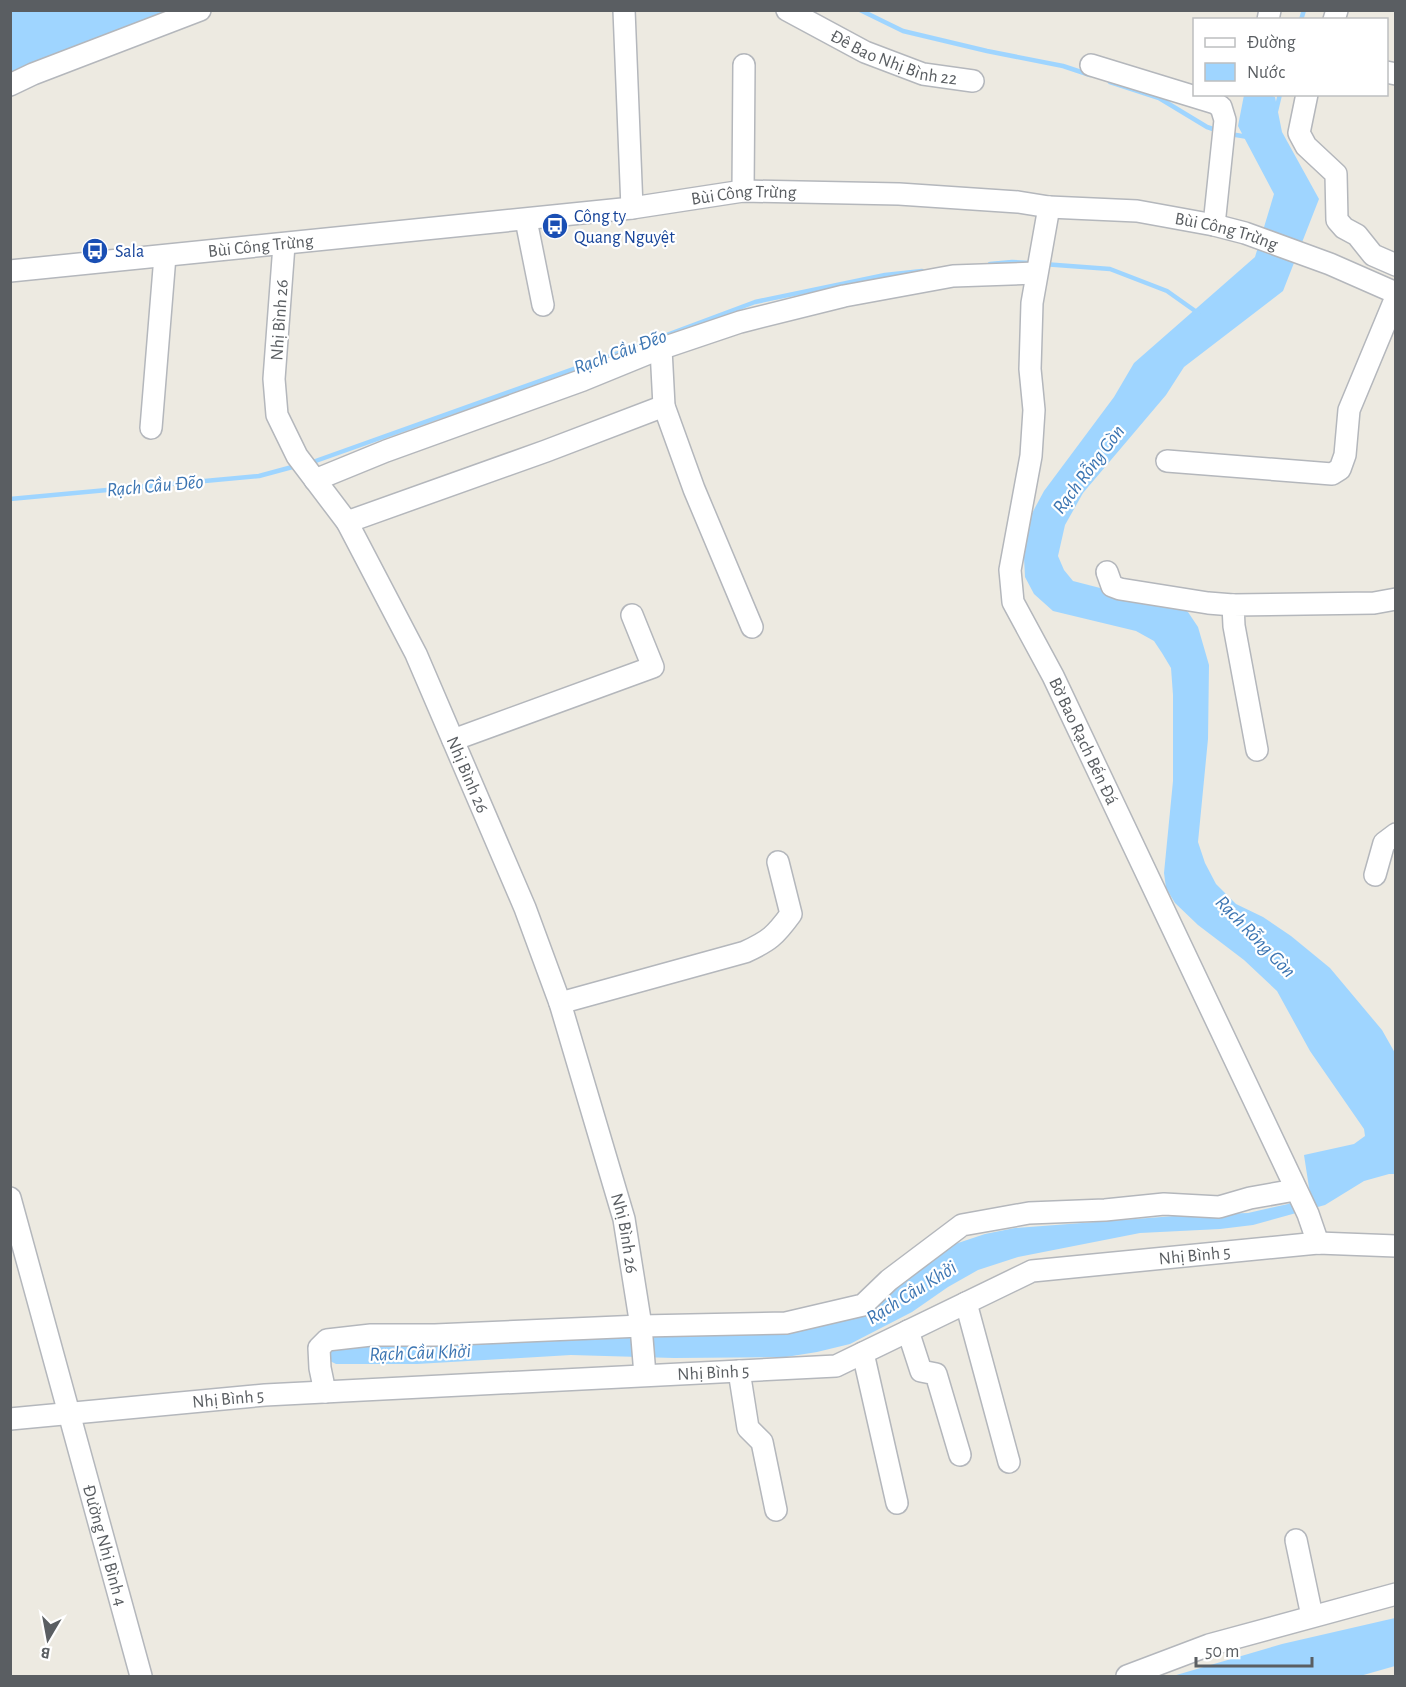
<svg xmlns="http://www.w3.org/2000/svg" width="1406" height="1687" viewBox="0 0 1406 1687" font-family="'Alegreya Sans',sans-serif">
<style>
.water{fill:#9fd5ff}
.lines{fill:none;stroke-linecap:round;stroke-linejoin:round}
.stream{stroke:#9fd5ff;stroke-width:4.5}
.minor-casing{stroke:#b4b7bc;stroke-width:24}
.minor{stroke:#fff;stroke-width:21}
.labels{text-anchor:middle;stroke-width:4.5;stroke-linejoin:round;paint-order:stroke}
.street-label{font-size:18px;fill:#5a5e62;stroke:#fff}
.transit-label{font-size:18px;fill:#164399;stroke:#fff;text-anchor:start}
.water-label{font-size:20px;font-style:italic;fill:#3c75b2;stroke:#fff}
</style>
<rect width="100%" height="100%" fill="#edeae1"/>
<path class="water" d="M10,11h164l-134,48 -29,13z
M1244,95h26l5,2 7,35 37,67 -36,92 -99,76 -18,28 -83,98 -18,32 -7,31 6,14 9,11 31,8 71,14 13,9 10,15 11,38 -1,74 -10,103 7,21 11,21 20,20 27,13 28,19 39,32 52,62 13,23v121h-6l-25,7 -39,24 -72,20 -33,4 -80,4 -122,24 -40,13 -30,17 -36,25 -62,32 -33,8 -31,5 -112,1 -103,-3 -154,9h-81l-10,-5 2,-16 226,-2 76,-6 166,-7 132,-66 21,-16 36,-12 30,-6 173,-13 60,-2 40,-9 22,-10 -6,-39 50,-11 11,-8 -1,-7 -54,-78 -33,-60 -33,-31 -46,-35 -23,-22 -9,-15 -2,-15 9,-92v-86l-2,-27 -9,-15 -8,-12 -18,-10 -83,-20 -19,-17 -9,-17 -2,-39 7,-21 14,-26 70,-94 20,-34 121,-106 19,-63 -36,-68z
M1395,1618v48l-35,10h-187l109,-32z"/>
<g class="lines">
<path class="stream" d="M860,10l43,21 84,20 76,15 27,9
M1301,20l3,-10
M1110,82l49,16 48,29 12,4
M1276,111l4,-17
M1230,134l18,3
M990,264l22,-2 17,1
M1043,264l67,5 57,22 31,22
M310,463l311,-111 134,-50 130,-27 37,-4
M10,499l249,-23 37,-10"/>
<g class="minor-casing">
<g id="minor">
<path d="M624,10l8,198"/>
<path id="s1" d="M787,10l78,42 58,22 50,7"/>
<path d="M1268,20l2,-10"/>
<path d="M1334,20l3,-10"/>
<path d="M1091,65l124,38 6,4 4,13 -11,105"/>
<path d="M1386,72l10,2"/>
<path d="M10,85l23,-11 167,-64"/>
<path d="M1307,94l-8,39 7,13 30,28 1,46 7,8 13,7 16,20 23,10"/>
<path d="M743,191l1,-126"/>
<path id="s2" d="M1049,207l-17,96 -2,66 4,41 -3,46 -21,114 3,32 40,74 255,538 10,29"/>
<path d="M526,220l17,85"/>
<path id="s3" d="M284,245l-10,134 3,36 20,41 50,66 69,132 109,254 35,95 64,216 17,107 4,49"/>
<path id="s4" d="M10,271l622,-63 111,-17 156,3 119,8 31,5 88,4 77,14 31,8 85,31 66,29"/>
<path d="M661,349l3,57 30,83 58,138"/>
<path d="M151,428l14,-172"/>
<path d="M1167,461l165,13 8,-5 5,-14 4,-45 47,-113"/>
<path d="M315,480l71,-29 197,-71 71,-29 86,-29 104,-26 109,-20 83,-3"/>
<path d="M347,522l199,-71 118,-45"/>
<path d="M1107,572l5,14 8,3 88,14 25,2"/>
<path d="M453,740l200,-73 -21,-52"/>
<path d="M1257,750l-23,-124 -1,-21 141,-2 22,-4"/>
<path d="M1375,875l9,-32 12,-9"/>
<path d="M560,1003l185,-51c24,-11 30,-16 46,-38l-13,-52"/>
<path id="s5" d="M10,1198l131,478"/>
<path d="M966,1303l43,159"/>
<path d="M908,1331l13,40 15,3 24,81"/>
<path d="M863,1353l34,150"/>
<path d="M739,1371l9,57 14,14 14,68"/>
<path d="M325,1392l-5,-24 -1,-20 8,-8 44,-5h64l206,-9 145,-3 77,-18 26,-25 73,-55 67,-12 76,-3 59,-6 55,3 31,-9 45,-8"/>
<path id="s6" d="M10,1419l255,-24 571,-29 196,-95 286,-28 78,3"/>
<path d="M1296,1540l16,76"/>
<path d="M1127,1676l82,-31 187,-51"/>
</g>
</g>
<use href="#minor" class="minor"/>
</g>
<defs>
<g id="bus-disc" transform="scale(1.35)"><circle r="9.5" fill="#1a4fb4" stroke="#fff"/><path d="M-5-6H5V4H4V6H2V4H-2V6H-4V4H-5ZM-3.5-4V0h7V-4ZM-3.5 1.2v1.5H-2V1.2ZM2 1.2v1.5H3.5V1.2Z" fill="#fff"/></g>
</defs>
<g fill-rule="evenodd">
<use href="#bus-disc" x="555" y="226"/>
<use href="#bus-disc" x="95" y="251"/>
</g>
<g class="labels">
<g class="street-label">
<text dy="6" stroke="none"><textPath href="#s1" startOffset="118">Đê Bao Nhị Bình 22</textPath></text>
<text dy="6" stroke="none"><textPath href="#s4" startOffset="738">Bùi Công Trừng</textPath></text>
<text dy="6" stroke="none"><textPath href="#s4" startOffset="1224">Bùi Công Trừng</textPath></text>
<text dy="6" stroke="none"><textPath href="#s4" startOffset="252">Bùi Công Trừng</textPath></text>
<text transform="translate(279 320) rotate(-86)" y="6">Nhị Bình 26</text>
<text dy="6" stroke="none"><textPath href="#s2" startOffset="555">Bờ Bao Rạch Bến Đá</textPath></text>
<text dy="6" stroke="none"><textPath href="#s3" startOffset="579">Nhị Bình 26</textPath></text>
<text dy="6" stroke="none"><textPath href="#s3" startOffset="1065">Nhị Bình 26</textPath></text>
<text dy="6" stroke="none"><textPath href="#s6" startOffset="1209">Nhị Bình 5</textPath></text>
<text dy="6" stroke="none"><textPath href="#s6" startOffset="705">Nhị Bình 5</textPath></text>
<text dy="6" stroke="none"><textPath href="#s6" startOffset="219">Nhị Bình 5</textPath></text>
<text dy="6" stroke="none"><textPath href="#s5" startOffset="360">Đường Nhị Bình 4</textPath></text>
</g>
<g class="transit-label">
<text x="574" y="222">Công ty<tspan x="574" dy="21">Quang Nguyệt</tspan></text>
<text x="115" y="257">Sala</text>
</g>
<g class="water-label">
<text transform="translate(620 351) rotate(-20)" y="7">Rạch Cầu Đẽo</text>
<text transform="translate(1088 469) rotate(-53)" y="7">Rạch Rỗng Gòn</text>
<text transform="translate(155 485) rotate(-5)" y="7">Rạch Cầu Đẽo</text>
<text transform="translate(1256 936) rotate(46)" y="7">Rạch Rỗng Gòn</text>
<text transform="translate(911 1292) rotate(-32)" y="7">Rạch Cầu Khởi</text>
<text transform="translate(420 1352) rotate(-2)" y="7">Rạch Cầu Khởi</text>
</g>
</g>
<rect width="1406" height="1687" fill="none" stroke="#5a5e62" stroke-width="24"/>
<rect x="1193" y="18" width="195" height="78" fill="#ffffff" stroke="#bdbfc0" stroke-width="1.5"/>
<rect x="1205" y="38" width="30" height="9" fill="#ffffff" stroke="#bdbfc0" stroke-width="1.5"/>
<text x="1247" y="48" font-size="18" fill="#5a5e62">Đường</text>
<rect x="1205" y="63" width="30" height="18" fill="#9fd5ff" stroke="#bdbfc0" stroke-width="1.5"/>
<text x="1247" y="78" font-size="18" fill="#5a5e62">Nước</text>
<g transform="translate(48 1639) rotate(190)" stroke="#ffffff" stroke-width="4.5" paint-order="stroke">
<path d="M0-4.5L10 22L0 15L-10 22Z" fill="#5a5e62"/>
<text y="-9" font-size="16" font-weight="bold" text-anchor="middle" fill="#5a5e62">B</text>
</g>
<path d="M1196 1657v9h116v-9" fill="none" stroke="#5a5e62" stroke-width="3"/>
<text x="1205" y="1657" font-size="18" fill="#5a5e62" stroke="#ffffff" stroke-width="4.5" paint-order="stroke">50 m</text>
</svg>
